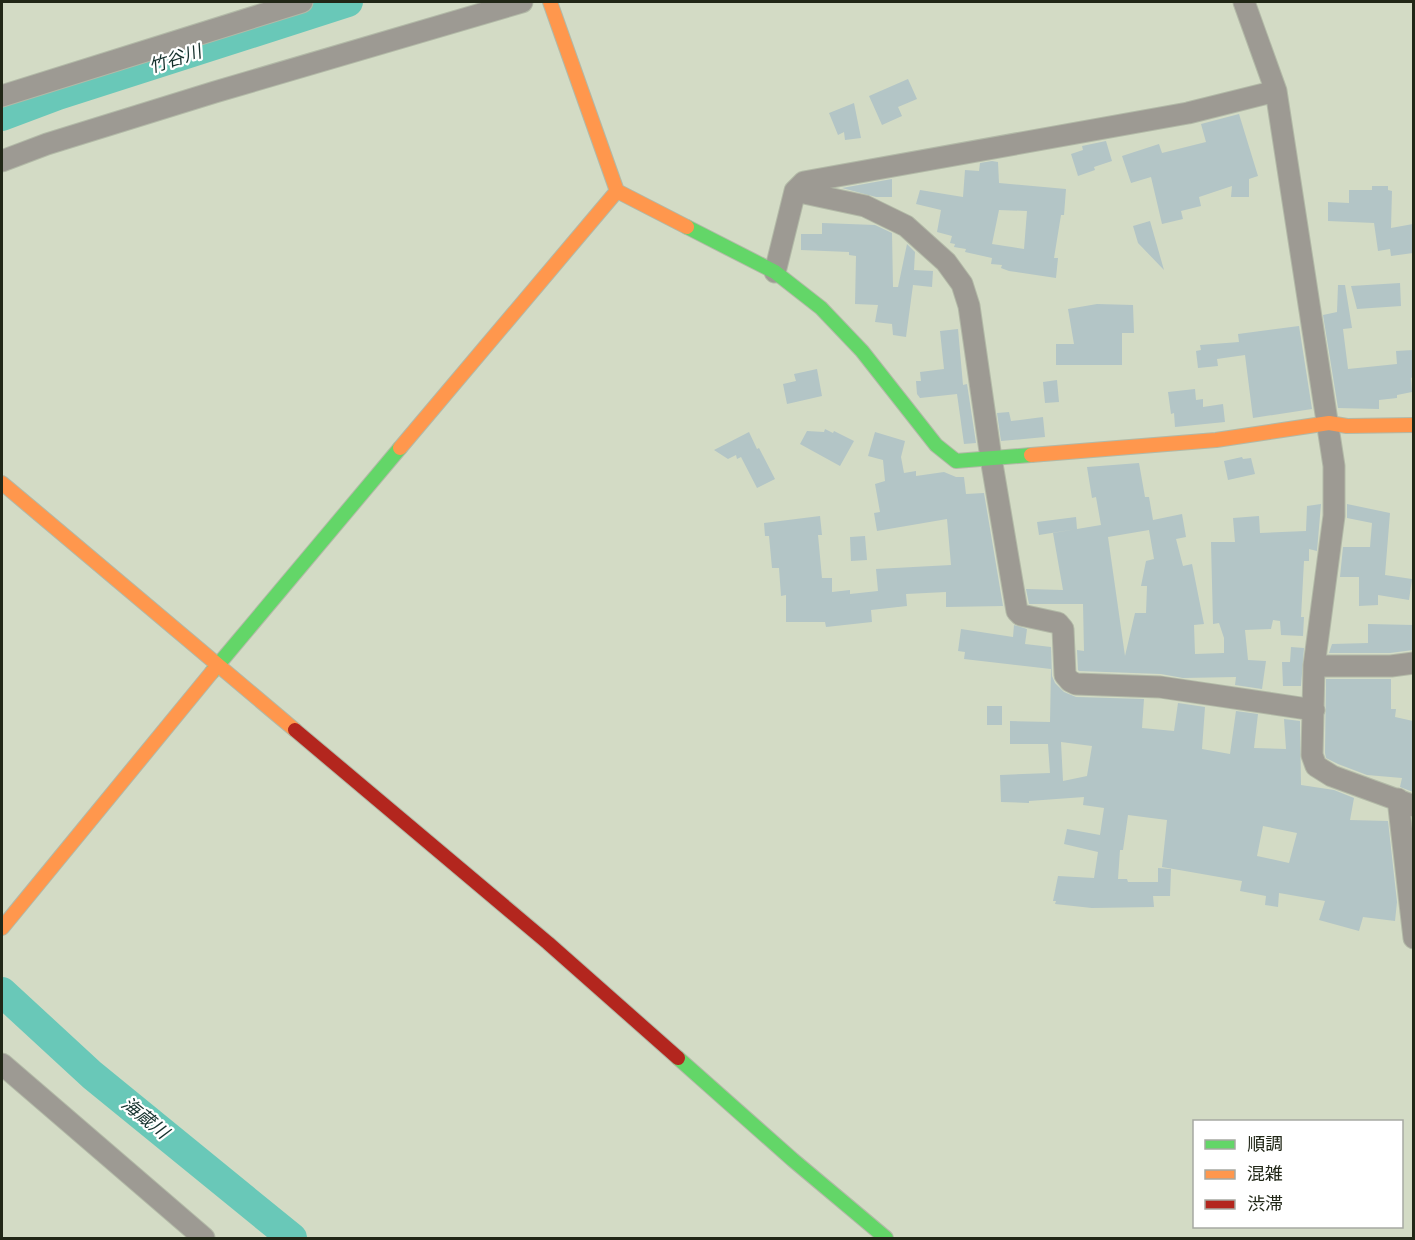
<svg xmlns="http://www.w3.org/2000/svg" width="1415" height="1240" viewBox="0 0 1415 1240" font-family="Jost,'Noto Sans JP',sans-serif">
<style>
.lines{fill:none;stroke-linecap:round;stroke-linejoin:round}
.river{stroke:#69c8b8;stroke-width:30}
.building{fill:#b3c5c6;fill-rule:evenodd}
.street-casing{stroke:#b2b9a7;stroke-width:23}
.fast-casing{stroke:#b2b9a7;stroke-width:16}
.slow-casing{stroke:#b2b9a7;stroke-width:16}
.jam-casing{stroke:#b2b9a7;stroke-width:16}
.street{stroke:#9d9a93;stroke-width:21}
.fast{stroke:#63d668;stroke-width:14}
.slow{stroke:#ff974d;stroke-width:14}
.jam{stroke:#b3261e;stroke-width:14}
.labels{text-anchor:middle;stroke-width:4.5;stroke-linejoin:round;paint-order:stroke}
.water-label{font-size:18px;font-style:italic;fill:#15312d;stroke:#fff}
</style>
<rect width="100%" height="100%" fill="#d3dbc5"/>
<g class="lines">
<path class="river" d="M2,116l56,-21 290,-93
M2,992l90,83 200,163"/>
</g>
<path class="building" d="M908,79l9,20 -19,8 4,9 -20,9 -13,-29z
M854,103l7,35 -16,2 -1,-8 -6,3 -9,-22z
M1239,114l19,62 -9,3v18h-18l1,-11 -33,11 2,9 -20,5 2,8 -21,5 -11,-47 -20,6 -9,-27 37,-12 3,9 44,-11 -5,-18z
M1106,141l6,20 -18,6 1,3 -17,6 -7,-22 12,-4 -1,-4z
M992,161l6,1 1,21 67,6 -2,26h-3l-7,43h4l-2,20 -47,-7 -8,-3 1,-3 -11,-1 1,-6 -27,-6 1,-3 -12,-2 1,-3 -5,-1 2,-7 -15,-4 4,-22 -25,-6 4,-14 43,7 2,-27 14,1 1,-8zM999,210l28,1 -3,38 -32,-5z
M892,179v18h-16l-34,-9z
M1372,186h16v4l4,1 -1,37 22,-4v29l-22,3 -1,-7 -12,2 -4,-28 -46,-2v-19l21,1v-13h23z
M1150,221l14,49 -26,-27 -5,-17z
M822,223l53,2 17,8 1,54h5l9,-43 8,8 -1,18 19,1 -1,16 -19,-2 -7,52 -13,-2 -1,-11 -17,-2 3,-17 -23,-1 1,-48 -7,-1v-3l-48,-2v-16h21z
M1400,283l1,23 -44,3 -6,-23z
M1338,285h7l7,43 -9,1 5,40 49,-5 -1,-13 17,-1v27l-2,1 1,14 -15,3v3l-18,2v9l-41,-1 -15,-93 14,-3z
M1097,304l36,1 1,28h-12v32h-66v-21h18l-6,-35z
M1299,326l13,83 -59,9 -8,-63 -28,4 1,7 -20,2 -2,-17 5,-1 -1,-5 39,-3 -1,-8z
M958,329l5,56 4,-1 9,59 -12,1 -7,-50 -37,4 -3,-4 -1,-13h5l-1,-9 24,-3 -4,-38z
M817,369l5,27 -35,8 -4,-20 13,-3 -2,-7z
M1057,380l2,22 -14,1 -2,-21z
M1195,389l1,11 7,-1v8l20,-3 2,18 -50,5 -1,-14 -3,1 -3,-22z
M1009,412l2,9 32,-4 2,20 -44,4 -4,-28z
M825,429l8,4 1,-2 20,10 -14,25 -40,-22 7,-13 17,1z
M749,432l8,17 2,-1 16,31 -18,9 -16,-31 -4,2 -1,-4 -8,4 -14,-9z
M875,432l30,9 -4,16 3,16 12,-2v5l28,-4 12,5h8l2,17 18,-1 19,113 -57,1v-15l-40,2 1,12 -36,4 1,12 -46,5 -1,-5h-39v-27l-5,1 -2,-28h-7l-3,-32h-4l-1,-13 56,-7 2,19h-4l4,43h10v14l18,-2v4l28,-3 -2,-22 75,-4 -4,-46 -70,12 -3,-18 6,-1 -5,-28 10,-3 -2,-21 -15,-4z
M1242,457l1,2 8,-1 4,16 -27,6 -4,-19z
M1139,463l6,34h4l4,23 29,-6 4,23 -10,2 7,27 9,-2 12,60 -10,1 1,29 29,-1v-15l-5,-15 -6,1 -2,-82h24l-2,-24 26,-2 1,17 46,-2 1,-25 14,-2 -4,47 -8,-2v12h-5l-3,56h3l-1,19 -22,-1 -1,-14 -7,-1 -2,9 -26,1 3,30 18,1 -4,28 -27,-4 1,-8 -53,1 -22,-4 -82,-3 -1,-1 -1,-20 7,1 -1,-47h-54l-3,-15 37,1 -10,-57 48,-8 -5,-28 -4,1 -5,-31zM1149,530l5,29 -8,2 -5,25h6l-1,27h-11l-10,43 -17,-119z
M1347,504l43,9 -5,62 27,4 -3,21 -31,-5v10l-19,1v-29h-19l3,-30h27l2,-24 -25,-5z
M1076,517l1,12 -38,6 -2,-13z
M865,536l2,24 -16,1 -1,-24z
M1368,624l45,1v25l-23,3h-61l3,-9 36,-1z
M1014,625l13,4 -2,15 26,3 1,29 3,7 9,9 12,5 68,2 -2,29 32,3 4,-28 27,4 -3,42 28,5 6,-43 22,3 -4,34 32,1 -2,-30 16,2 1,64 33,5 20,8 -4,22 38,1 9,81 -2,19 -32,-4 -4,14 -40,-11 6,-19 -46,-8 -1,14 -13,-2 1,-9 -26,-5 2,-10 -80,-14 5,-47 -39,-5 -5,35h-3l-2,29h9l1,3h30v-14l13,1 -1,27h-17l1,11 -62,1 -37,-4 1,-3h-3l5,-25 36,2 4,-26 -34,-8 3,-15 33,6 4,-27 -21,-3 1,-8 -55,4v2l-28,-1 -1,-27 50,-2 -2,-29h-38v-23l40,1 1,-53 -87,-10 1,-7 -7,-1 3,-22 52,8zM1061,742l31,4 -5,30 -24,5zM1263,826l34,7 -8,30 -32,-7z
M1291,647l13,1 -3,38h-18l-1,-24h8z
M1326,679h65v30h5l-1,8 18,4v71l-13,-5 2,-9 -35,-3 -29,-11 -12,-6 -1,-5z
M987,706h15v19h-15z"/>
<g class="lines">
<g class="street-casing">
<path id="street" d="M1244,2l32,89 58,375v50l-20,150 -2,89 4,11 16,10 82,30
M2,96l300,-94
M2,161l45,-17 168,-52 307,-90
M795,191l70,15 41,20 40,36 16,22 7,22 22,152 26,153 4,4 37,8 5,6 2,46 5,6 6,3 84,3 154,23
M775,272l20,-81 9,-9 384,-69 88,-22
M1314,666h77l23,-3
M1398,799l16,139
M2,1064l202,174"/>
</g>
<g class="fast-casing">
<path id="fast" d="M687,227l88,45 46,36 41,43 74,94 20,16 75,-6
M212,672l188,-224
M678,1058l115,102 93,78"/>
</g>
<g class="slow-casing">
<path id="slow" d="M550,2l67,189 70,36
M400,448l217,-257
M1031,455l185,-15 113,-17 18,3 67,-1
M2,483l293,247
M2,928l210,-256"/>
</g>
<g class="jam-casing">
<path id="jam" d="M295,730l253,213 130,115"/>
</g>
<use href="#street" class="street"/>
<use href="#fast" class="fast"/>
<use href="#slow" class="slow"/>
<use href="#jam" class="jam"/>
</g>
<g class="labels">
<g class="water-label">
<text transform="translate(175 59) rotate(-18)" y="6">竹谷川</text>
<text transform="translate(145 1118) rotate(39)" y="6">海蔵川</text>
</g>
</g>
<rect width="1415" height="1240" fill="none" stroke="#212717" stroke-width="6"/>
<rect x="1193" y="1120" width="210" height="108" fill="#ffffff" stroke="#a6a9a2" stroke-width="1.5"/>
<rect x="1205" y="1140" width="30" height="9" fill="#63d668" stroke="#a6a9a2" stroke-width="1.5"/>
<text x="1247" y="1150" font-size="18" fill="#212717">順調</text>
<rect x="1205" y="1170" width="30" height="9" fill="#ff974d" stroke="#a6a9a2" stroke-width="1.5"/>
<text x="1247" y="1180" font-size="18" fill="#212717">混雑</text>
<rect x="1205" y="1200" width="30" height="9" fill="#b3261e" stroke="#a6a9a2" stroke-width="1.5"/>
<text x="1247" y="1210" font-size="18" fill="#212717">渋滞</text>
</svg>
